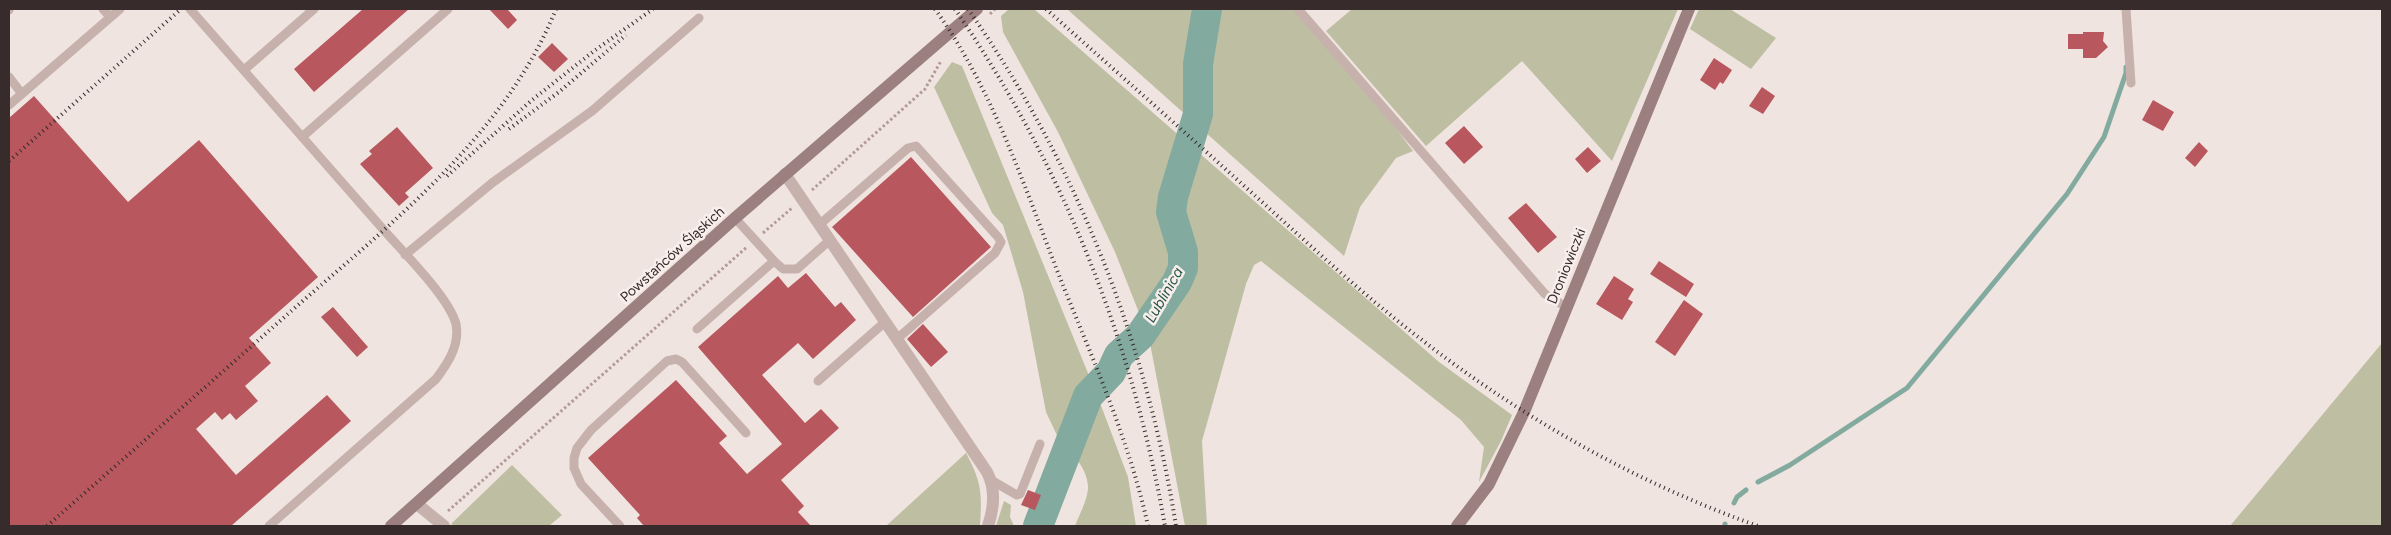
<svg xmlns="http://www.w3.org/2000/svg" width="2391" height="535" viewBox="0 0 2391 535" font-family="Figtree,sans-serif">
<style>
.green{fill:#bdbea2}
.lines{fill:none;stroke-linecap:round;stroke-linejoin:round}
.stream{stroke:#82aa9f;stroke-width:5}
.river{stroke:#82aa9f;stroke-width:30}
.building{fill:#b8575d}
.path{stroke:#b39b98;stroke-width:3;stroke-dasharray:2.5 2.5;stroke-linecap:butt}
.lane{stroke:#c7b1ad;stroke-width:9}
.street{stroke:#c7b1ad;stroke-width:12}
.secondary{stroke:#9b807f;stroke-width:12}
.rail{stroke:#372b2b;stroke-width:4;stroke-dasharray:1 4;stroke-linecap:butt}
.labels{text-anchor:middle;stroke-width:5;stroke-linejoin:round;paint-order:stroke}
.street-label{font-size:14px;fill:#372b2b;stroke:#f8efec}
.water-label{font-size:15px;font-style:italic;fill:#255448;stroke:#f8efec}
</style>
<rect width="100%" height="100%" fill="#f0e4e0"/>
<path class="green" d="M1009,9h25l405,353 73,53 -11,26 -22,41 5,-35 -23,-27 -200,-159 -7,4 -8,19 -44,157 5,85h-22l-36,-188 -34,-86 -57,-120 -55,-100 -2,-16z
M1067,9l228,1 93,108 25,33 -17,7 -36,49 -16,49z
M1352,9h326l-66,152 -90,-100 -96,85 -100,-115z
M1699,9h31l46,29 -25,31 -61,-40z
M952,62l10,4 135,329 31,82 8,49h-61c4,-11 12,-25 13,-37 1,-15 -12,-35 -25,-41l-17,-36 -23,-120 -20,-67 -11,-12 -58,-126z
M2382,343v183h-152z
M966,453c16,30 16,40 14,73h-94z
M512,465l50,50 -13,11h-94l-4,-2z
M1004,501l7,4 -1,12 4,9h-18z"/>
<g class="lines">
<path class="stream" d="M1758,482l32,-17 117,-77 160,-194 37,-57 22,-64v-6
M1734,503l3,-6 9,-7
M1725,526v-2"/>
<path class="river" d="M1038,526l50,-130 23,-24 8,-17 21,-19 37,-54 6,-14v-16l-12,-40 2,-15 25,-83v-50l9,-55"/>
</g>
<path class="building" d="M363,9h46l-95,83 -20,-23z
M489,9h18l10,11 -9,9z
M2083,32h21l-1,9 5,6 -12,11h-13v-9h-15v-15h15z
M552,43l16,16 -14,13 -16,-15z
M1714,58l18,12 -9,14 -3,-2 -5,8 -15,-10z
M1762,87l13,9 -12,18 -14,-8z
M34,96l94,106 71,-62 119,137 -69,61 22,25 -26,23 13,15 -22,19 -6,-7 -8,7 -7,-8 -19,17 40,46 91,-80 24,26 -120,105h-222v-408z
M2153,100l21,12 -11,19 -21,-11z
M1464,126l19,21 -19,17 -19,-21z
M397,127l36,41 -28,25 4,4 -10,9 -39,-42 12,-10 -3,-3z
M2199,142l9,9 -13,16 -10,-9z
M1588,147l13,14 -14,12 -12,-14z
M911,157l80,90 -78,70 -81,-90z
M1526,203l31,34 -19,16 -30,-35z
M1659,261l35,23 -8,13 -36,-23z
M806,273l29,34 6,-5 15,18 -43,39 -15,-16 -36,32 43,48 16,-14 18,19 -58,52 23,26 -6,6 13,14h-167l-7,-8 3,-3 -52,-57 88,-78 51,56 -8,7 28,31 35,-30 -84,-97 80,-71 10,12z
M1614,276l20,13 -6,10 5,3 -11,18 -26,-16z
M1684,300l19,14 -28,42 -20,-14z
M333,307l35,40 -11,10 -36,-40z
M923,324l25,28 -17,15 -24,-28z
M1028,490l13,5 -6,15 -14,-5z"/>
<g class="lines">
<path class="path" d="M990,14l5,-5
M812,190l113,-101 16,-28
M763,233l29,-25
M448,511l299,-264"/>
<path class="lane" d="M103,9l7,8
M190,9c64,73 128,146 192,219 19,22 67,69 74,96 4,21 -8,39 -20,55l-167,147
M1298,9l247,285 21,13
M2126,9l5,74
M9,10v-1
M244,70l70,-61
M9,77l13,17
M9,105l111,-96
M302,137l146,-128
M819,225l89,-77 8,-2 82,91 3,5 -6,11 -98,86
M405,255l87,-72 100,-72 107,-93
M774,261l9,8h14l33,-29
M697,329l77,-68 -39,-43
M818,381l67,-59
M991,480l26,15 3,-1 20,-50
M620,526l-39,-42 -7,-16v-10l3,-10 14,-18 76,-69 9,-2 6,3 64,71"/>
<path class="street" d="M785,174l202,298c9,17 7,36 1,54
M417,504l27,22"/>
<path class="secondary" d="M391,526l344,-308 242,-209
M1457,526l32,-42 35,-72 165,-403"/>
<path class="rail" d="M935,9c59,82 90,180 127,274 32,79 68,160 86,243
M955,9c107,156 177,330 210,517
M968,9c107,152 179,334 208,517
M1046,9c65,58 131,116 196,175 56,50 112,103 171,149 104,82 221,149 345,193
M509,129l50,-37 67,-57
M9,161l172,-152
M447,176l85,-76 62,-49 59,-42
M47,526c81,-71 162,-142 242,-213 100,-88 216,-177 267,-304"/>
</g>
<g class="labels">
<g class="street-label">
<text transform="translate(672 254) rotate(-42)" y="5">Powstańców Śląskich</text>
<text transform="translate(1566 266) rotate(-68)" y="5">Droniowiczki</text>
</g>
<g class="water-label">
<text transform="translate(1164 295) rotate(-60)" y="5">Lublinica</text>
</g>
</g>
<rect width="2391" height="535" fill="none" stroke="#372b2b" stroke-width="20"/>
</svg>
